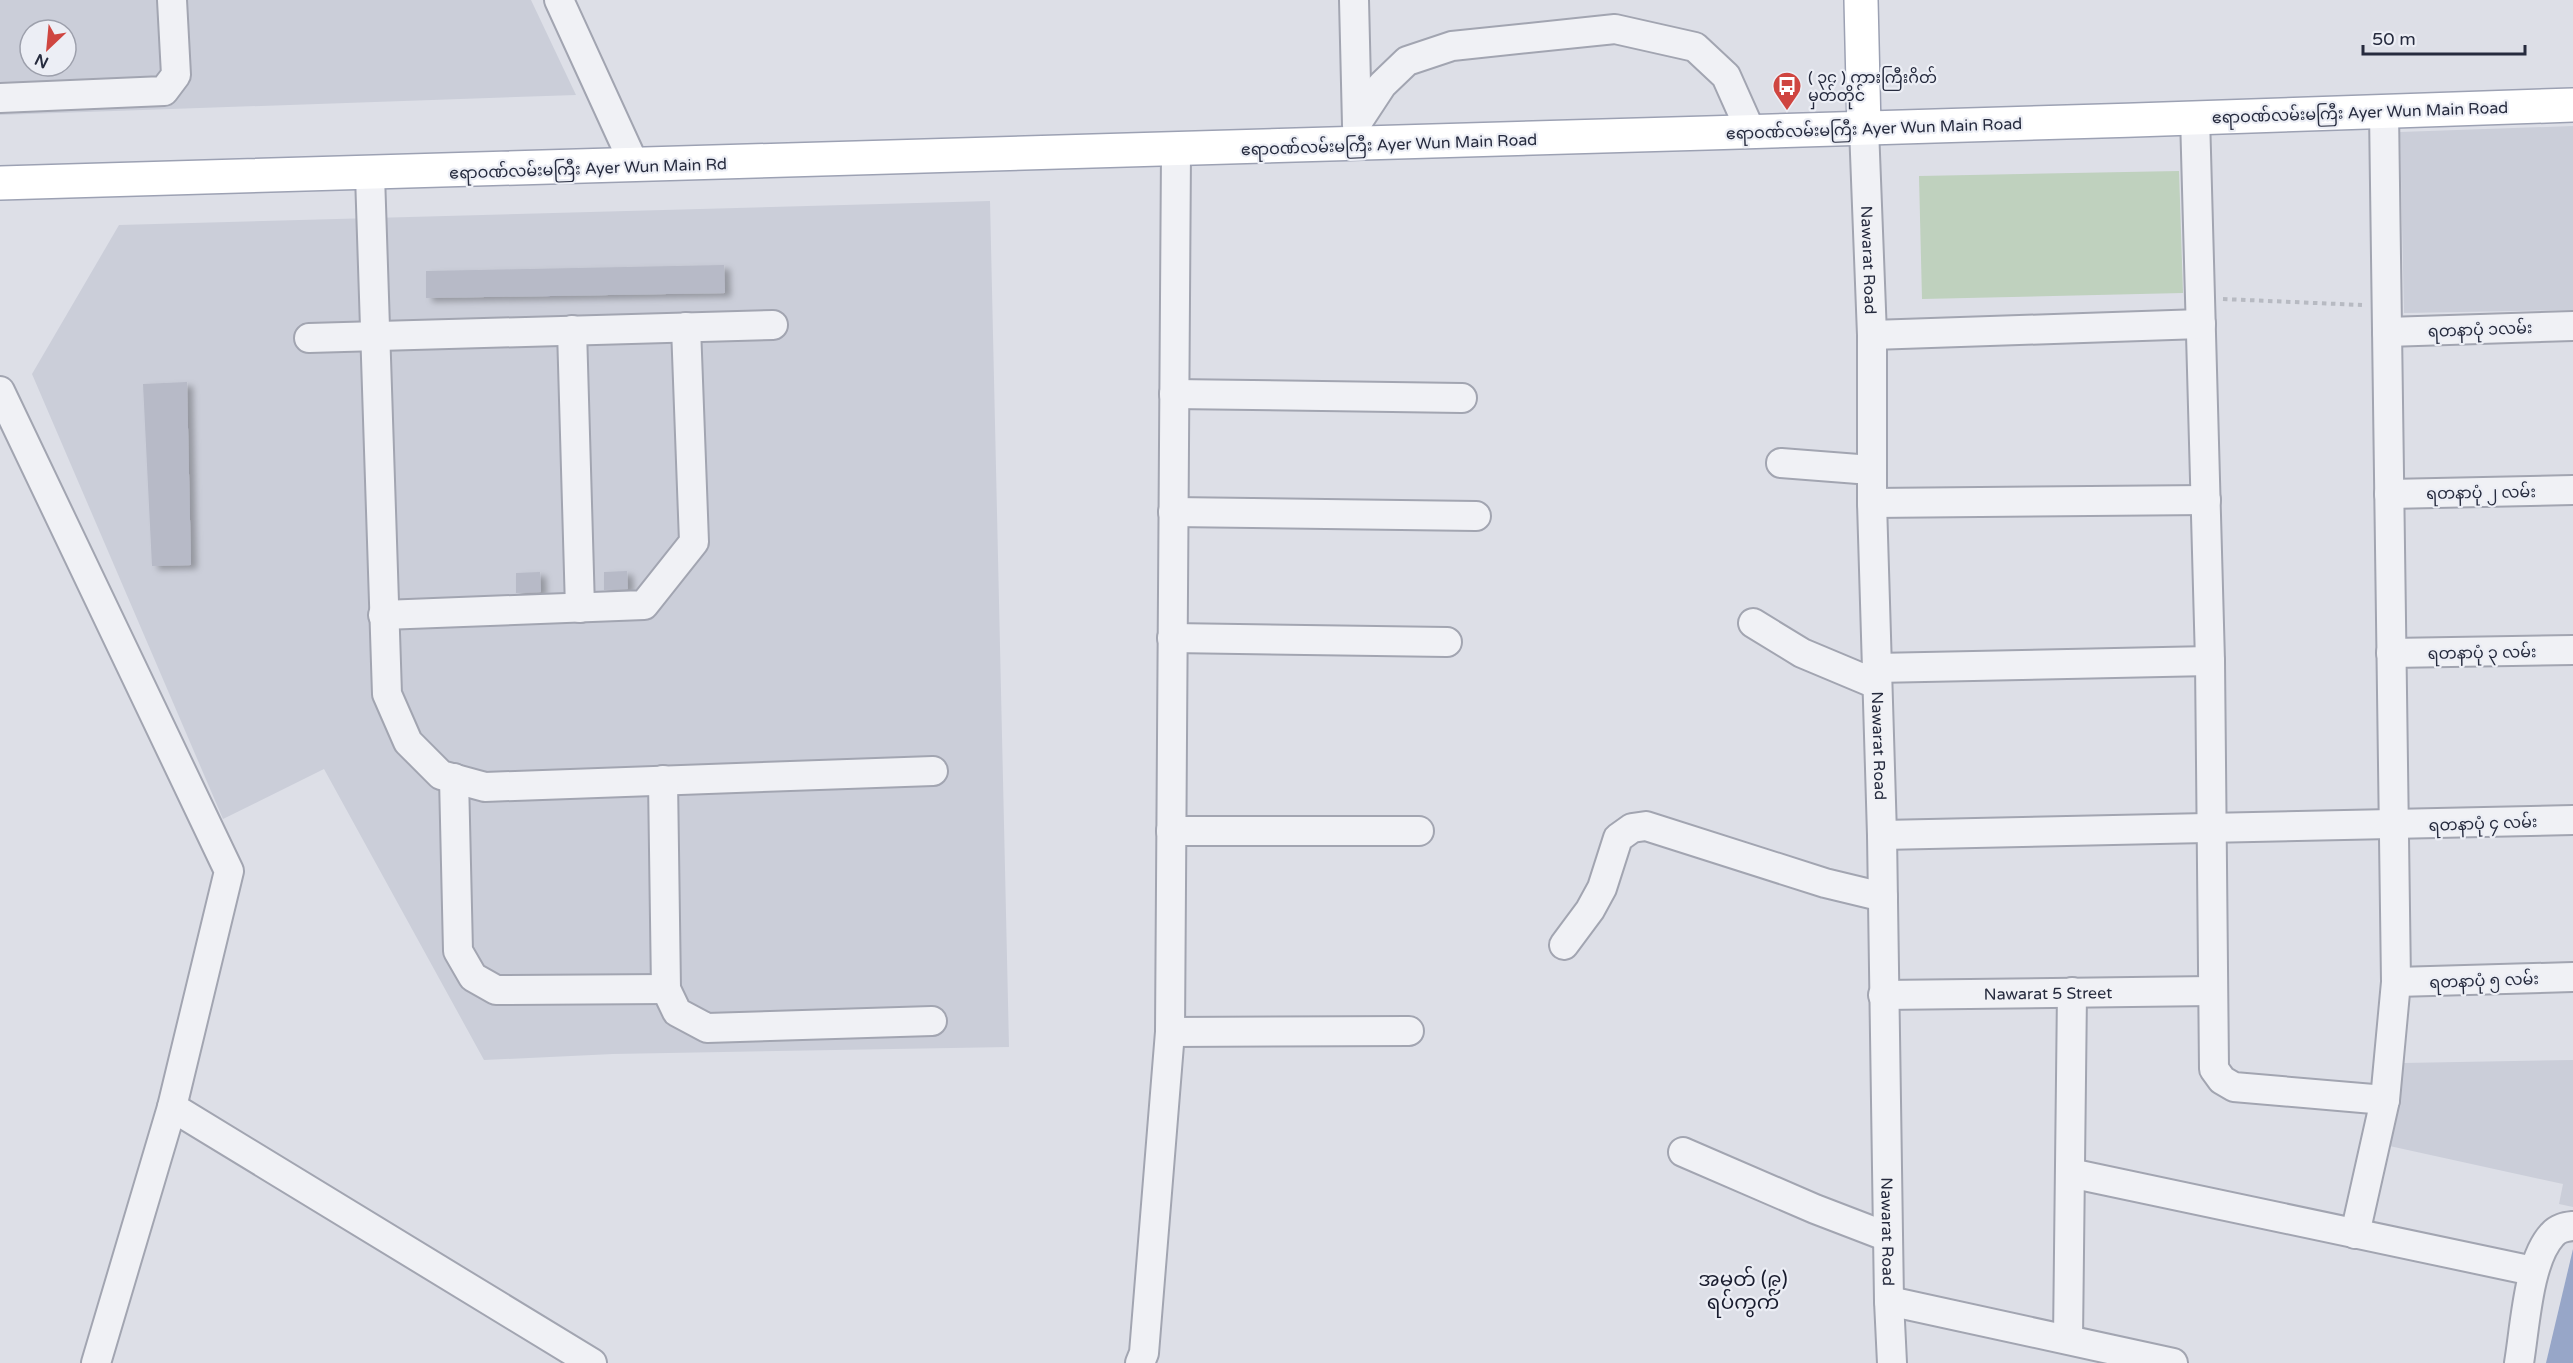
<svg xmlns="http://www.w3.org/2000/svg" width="2573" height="1363" viewBox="0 0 2573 1363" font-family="'Varela Round','Noto Sans Myanmar',sans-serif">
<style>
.built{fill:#cbced9;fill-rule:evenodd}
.green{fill:#bfd1be}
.water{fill:#97a6c8}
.building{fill:#b7bac7;filter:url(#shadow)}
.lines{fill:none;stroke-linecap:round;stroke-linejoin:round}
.minor-casing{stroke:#a2a5b1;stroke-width:32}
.major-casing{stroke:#9ca1b3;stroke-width:36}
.path{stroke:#b7bac2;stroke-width:4;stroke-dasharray:4.5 4.5;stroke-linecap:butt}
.minor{stroke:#f0f1f5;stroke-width:28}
.major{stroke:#fff;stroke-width:33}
.labels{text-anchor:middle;stroke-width:4.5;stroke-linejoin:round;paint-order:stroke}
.poi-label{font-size:16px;fill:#262b3e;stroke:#eceef5;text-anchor:start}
.street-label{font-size:16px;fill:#262b3e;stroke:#eceef5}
.quarter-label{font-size:20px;fill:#191c2e;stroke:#eceef5}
</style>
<defs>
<filter id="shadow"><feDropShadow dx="6" dy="4" stdDeviation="3" flood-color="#0004"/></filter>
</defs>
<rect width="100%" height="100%" fill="#dddfe7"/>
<path class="built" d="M0,0h531l45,95 -576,20zM30,30h36v36h-36z
M2573,126v184l-169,3 -4,-181z
M990,201l19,846 -396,7 -129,6 -160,-291 -101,50 -191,-445 87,-149z
M2573,1060v147l-14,-3 4,-20 -178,-39 18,-82z"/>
<path class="green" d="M2179,171l4,122 -261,6 -3,-123z"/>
<path class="water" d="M2573,1249v114h-27z"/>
<path class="building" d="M724,265l1,28 -299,5v-27z
M187,382l4,183 -39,1 -9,-182z
M627,571l1,18 -24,1v-18z
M540,572l1,20 -25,1v-20z"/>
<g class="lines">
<g class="minor-casing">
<g id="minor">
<path d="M559,0l76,166"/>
<path d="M1354,0l3,125"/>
<path d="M0,98l164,-7 12,-16 -4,-75"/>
<path d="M2195,116l15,545 4,408 8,11 12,7 151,13"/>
<path d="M1357,123l25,-38 25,-24 45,-15 163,-17 80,18 31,29 25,56"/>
<path id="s1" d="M1864,128l8,207v168l10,332 7,466 3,62"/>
<path d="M370,175l17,519 21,48 33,33 44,12 448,-16"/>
<path d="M572,330l8,278"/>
<path d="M2387,332l186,-6"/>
<path d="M1872,335l329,-11"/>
<path d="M309,338l464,-13"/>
<path d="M0,391l229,480 -57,236 -76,256"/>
<path d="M1174,394l288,4"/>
<path d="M1781,463l90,7"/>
<path d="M2389,494l184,-4"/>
<path d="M1872,503l334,-3"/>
<path d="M1173,512l303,4"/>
<path d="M383,615l261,-10 50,-63 -8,-215"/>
<path d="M1753,623l49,30 74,31"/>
<path d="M1172,638l275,4"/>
<path d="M2391,653l182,-3"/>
<path d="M1876,668l334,-7"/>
<path d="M454,778l4,173 15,26 23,13 170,-1"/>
<path d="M663,780l3,209 11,23 30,16 225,-7"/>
<path d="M1171,831h248"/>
<path d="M1882,835l691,-15"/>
<path d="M1564,945l26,-35 12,-22 16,-50 14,-10 14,-2 179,57 58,14"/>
<path d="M2396,982l177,-5"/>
<path id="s2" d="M1883,995l329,-4"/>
<path d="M1170,1032l239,-1"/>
<path d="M172,1107l420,256"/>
<path d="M1683,1152l132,57 73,28"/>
<path d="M2070,1173l463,98"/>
<path d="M2355,1234l30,-134 11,-118 -12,-870"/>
<path d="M1889,1301l284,62"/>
<path d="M2068,1339l4,-347"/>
<path d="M1140,1363l4,-10 26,-321 6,-880"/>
<path d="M2519,1363c6,-35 9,-102 33,-128 6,-7 13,-8 21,-9"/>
</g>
</g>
<g class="major-casing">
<path id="major" d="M1861,0l3,128
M0,183c569,-12 1138,-31 1707,-50 289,-9 577,-17 866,-28"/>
</g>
<path class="path" d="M2223,299l139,6"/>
<use href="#minor" class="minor"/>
<use href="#major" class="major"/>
</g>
<defs>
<g id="bus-pin" transform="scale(1.5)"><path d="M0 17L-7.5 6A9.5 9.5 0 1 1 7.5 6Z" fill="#cf4540" stroke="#eceef5"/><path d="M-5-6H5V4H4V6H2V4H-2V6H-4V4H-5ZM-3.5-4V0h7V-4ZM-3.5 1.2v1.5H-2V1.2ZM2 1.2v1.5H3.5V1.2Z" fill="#fff"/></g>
</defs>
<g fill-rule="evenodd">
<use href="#bus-pin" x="1787" y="86"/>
</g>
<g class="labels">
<g class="poi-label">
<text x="1808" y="83">( ၃၄ ) ကားကြီးဂိတ်<tspan x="1808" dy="18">မှတ်တိုင်</tspan></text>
</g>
<g class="street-label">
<text transform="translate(2360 112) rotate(-2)" y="6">ဧရာဝဏ်လမ်းမကြီး Ayer Wun Main Road</text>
<text transform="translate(1874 128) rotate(-2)" y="6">ဧရာဝဏ်လမ်းမကြီး Ayer Wun Main Road</text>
<text transform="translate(1389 144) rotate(-2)" y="6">ဧရာဝဏ်လမ်းမကြီး Ayer Wun Main Road</text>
<text transform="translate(588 168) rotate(-2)" y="6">ဧရာဝဏ်လမ်းမကြီး Ayer Wun Main Rd</text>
<text dy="6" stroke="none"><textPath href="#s1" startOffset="132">Nawarat Road</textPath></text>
<text transform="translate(2480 329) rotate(-2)" y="6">ရတနာပုံ ၁လမ်း</text>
<text transform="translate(2481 492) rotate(-1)" y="6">ရတနာပုံ ၂ လမ်း</text>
<text transform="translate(2482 652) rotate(-1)" y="6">ရတနာပုံ ၃ လမ်း</text>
<text dy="6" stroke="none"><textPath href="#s1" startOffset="618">Nawarat Road</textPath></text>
<text transform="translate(2483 823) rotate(-2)" y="6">ရတနာပုံ ၄ လမ်း</text>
<text transform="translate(2484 980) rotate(-2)" y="6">ရတနာပုံ ၅ လမ်း</text>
<text dy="6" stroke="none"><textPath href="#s2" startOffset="165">Nawarat 5 Street</textPath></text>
<text dy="6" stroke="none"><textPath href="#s1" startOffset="1104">Nawarat Road</textPath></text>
</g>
<g class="quarter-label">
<text x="1743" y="1286">အမှတ် (၉)<tspan x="1743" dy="23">ရပ်ကွက်</tspan></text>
</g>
</g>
<g transform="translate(48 48) rotate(206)"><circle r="28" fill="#eceef5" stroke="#9da0ac" stroke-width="1.5"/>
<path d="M0-4.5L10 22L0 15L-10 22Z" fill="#cf4540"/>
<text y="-9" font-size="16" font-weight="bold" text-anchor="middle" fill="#262b3e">N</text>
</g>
<path d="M2363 45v9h162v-9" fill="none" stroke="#262b3e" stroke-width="3"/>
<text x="2372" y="45" font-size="18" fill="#262b3e" stroke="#eceef5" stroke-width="4.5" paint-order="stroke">50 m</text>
</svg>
